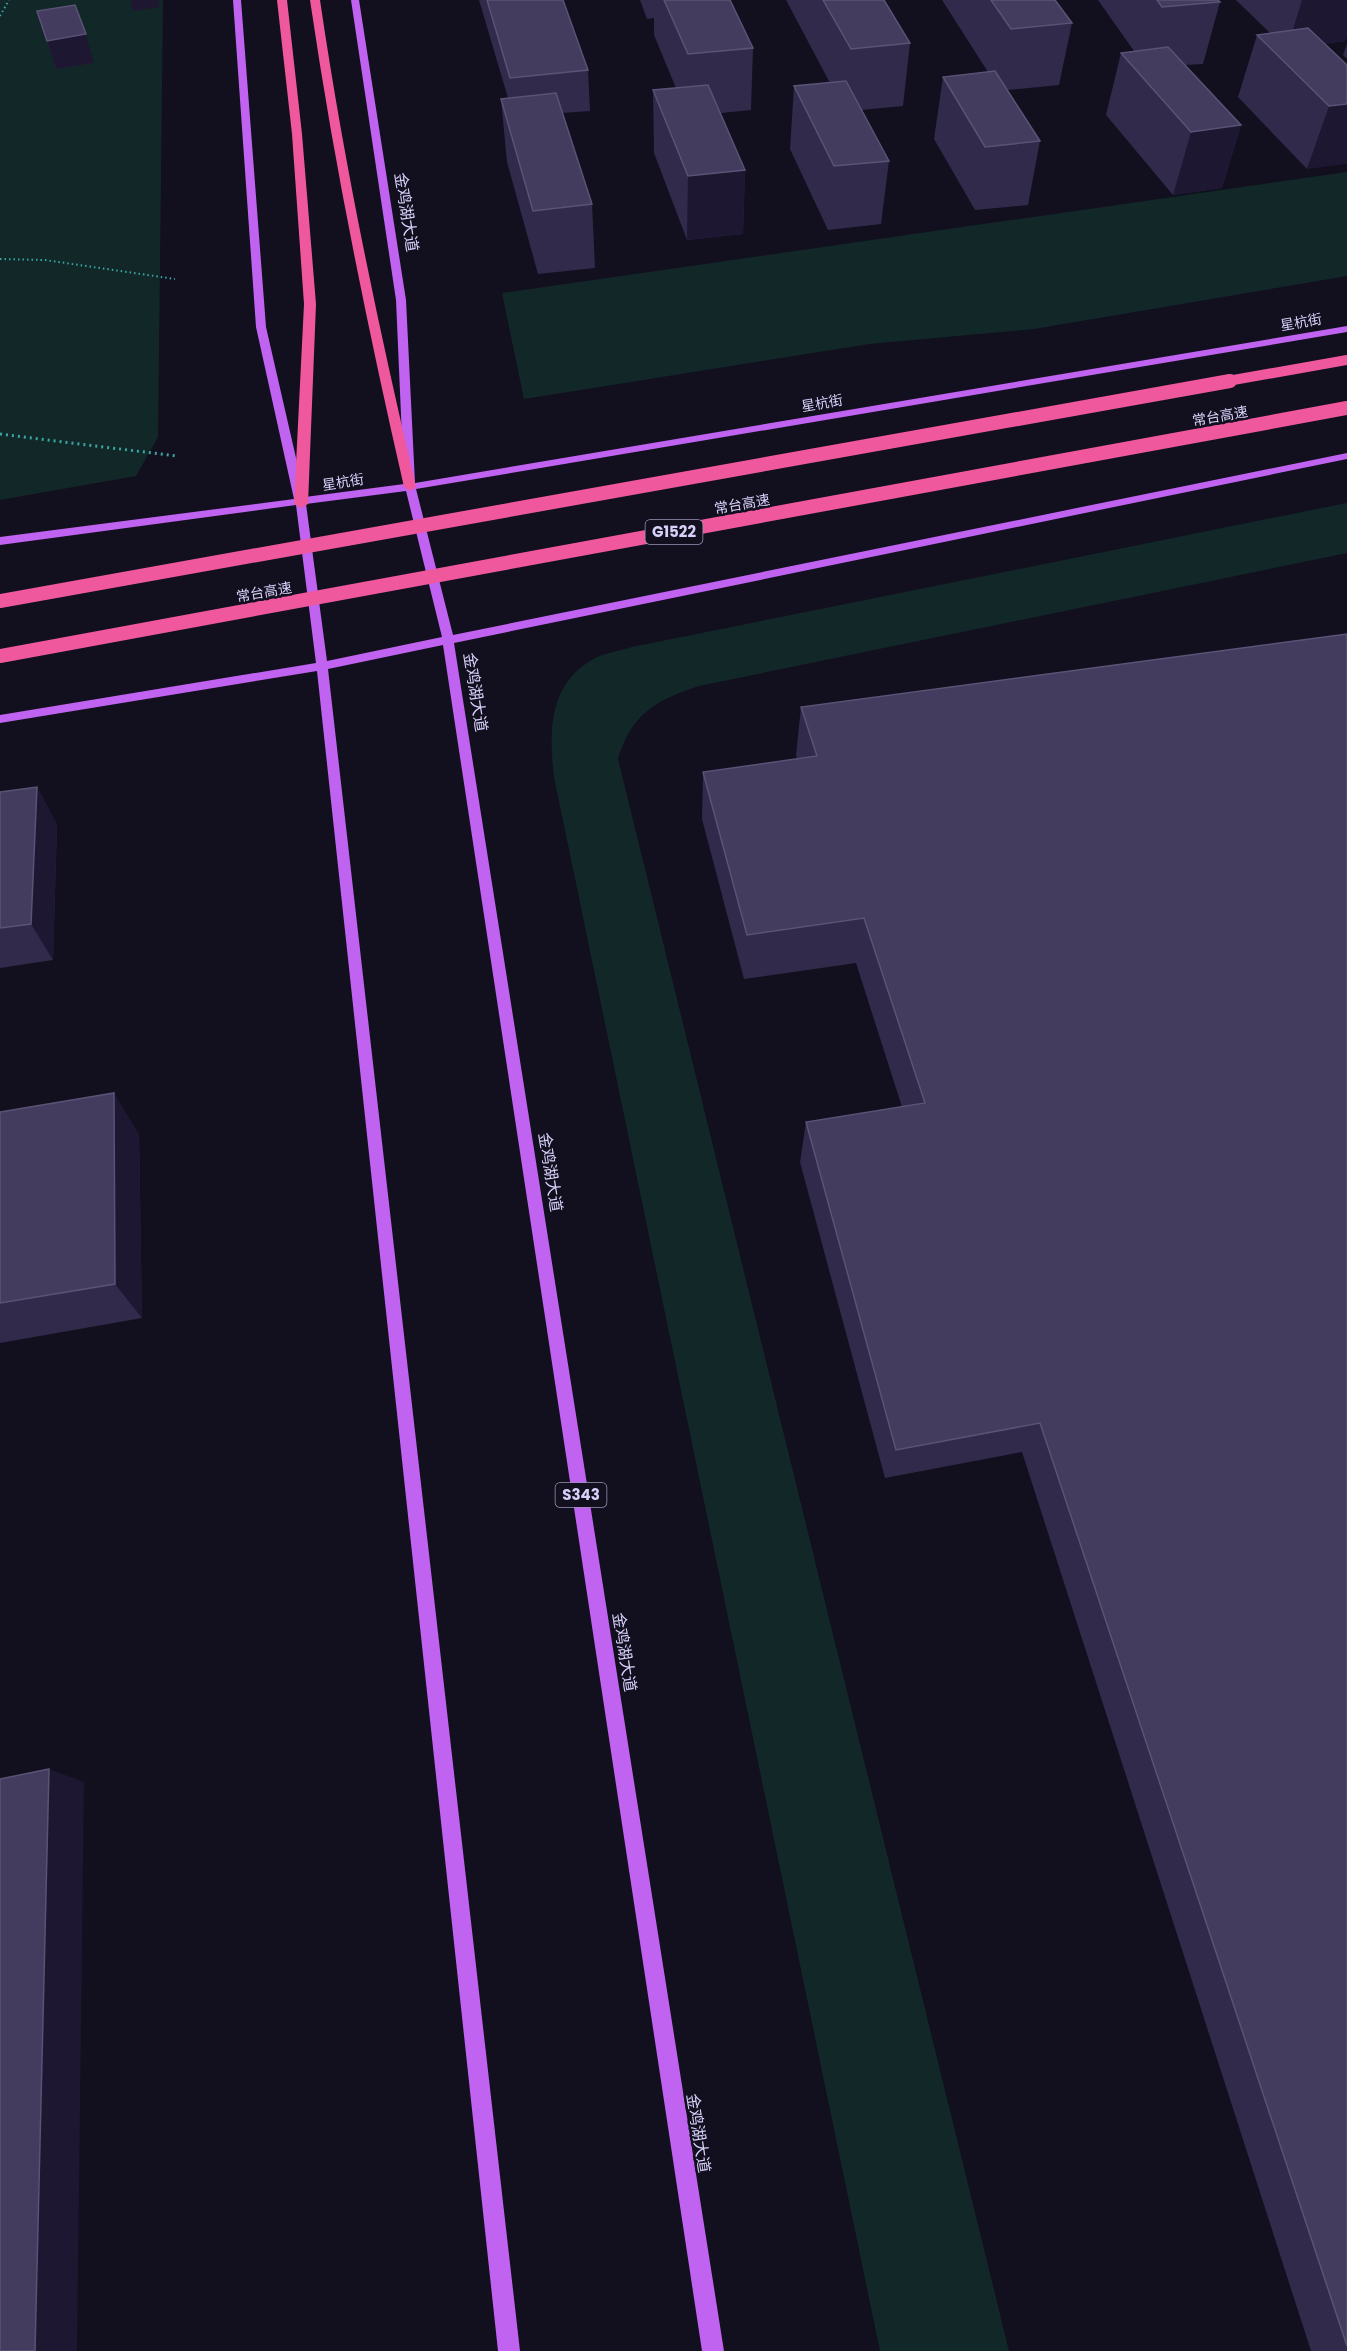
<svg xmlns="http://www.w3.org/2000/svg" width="1347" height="2351" viewBox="0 0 1347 2351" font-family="Poppins,'Noto Sans SC',sans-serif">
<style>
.green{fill:#122828}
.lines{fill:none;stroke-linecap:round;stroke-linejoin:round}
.path-far1{stroke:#3aa6a3;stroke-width:2;stroke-dasharray:1.5 3;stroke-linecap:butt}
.path{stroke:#3aa6a3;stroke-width:3;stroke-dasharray:2 4;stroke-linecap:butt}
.major{fill:#bf63f0;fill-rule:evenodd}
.highway{fill:#ef589c;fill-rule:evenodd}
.highway-bridge-far1{stroke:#ef589c;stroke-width:10}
.highway-bridge{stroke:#ef589c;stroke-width:14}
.wall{fill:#312a4b}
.shaded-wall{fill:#1d1732}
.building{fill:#433c5e;stroke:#5a5376;stroke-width:1.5}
.labels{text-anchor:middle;stroke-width:5;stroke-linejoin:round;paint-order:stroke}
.far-street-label{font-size:14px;fill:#d7d1fa;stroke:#120f1f}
.shield{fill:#120f1f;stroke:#9c97b8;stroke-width:1.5}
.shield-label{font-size:15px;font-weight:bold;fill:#d7d1fa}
.street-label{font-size:16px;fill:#d7d1fa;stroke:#120f1f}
</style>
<rect width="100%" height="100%" fill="#120f1f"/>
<path class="green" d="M0,0h163l-5,437 -22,39 -136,24z
M1347,172v104l-313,53 -165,15 -345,55 -22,-106z
M1347,503v50l-648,133c-44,15 -67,27 -81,73l391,1592h-129l-326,-1574c-5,-43 -6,-92 38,-117 11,-7 28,-9 40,-13z"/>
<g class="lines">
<path class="path-far1" d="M0,16l9,-16
M0,259l45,1 130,19"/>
<path class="path" d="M0,434l176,22"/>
<path class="major" d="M233,0h8l25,327 39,170 99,-13 -8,-184 -45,-300h8l47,300 9,183 932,-157v6l-931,157 37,146 894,-182v6l-893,184 270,1708h-22l-259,-1706 -115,24 192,1682h-22l-181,-1680 -317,52v-8l316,-52 -20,-158 -296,40v-8l294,-38 -38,-172zM406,491l36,146 -115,24 -21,-157z"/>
<path class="highway" d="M277,0h10l15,134 14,170 -8,200 -7,4 -7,-4 10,-200 -12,-170z
M310,0h10c24,164 58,325 96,487l-6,4 -6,-4c-37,-162 -70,-323 -94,-487z"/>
<path class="highway-bridge-far1" d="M1222,382l125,-22"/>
<path class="highway-bridge" d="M0,601l1230,-220
M0,656l1347,-248"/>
</g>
<path class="wall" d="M479,0h84l25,70 2,41 -28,2 30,91 3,64 -57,6 -31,-112 -6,-63 7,-1z
M640,0h90l23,48 -2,62 -30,3 24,57 -2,64 -56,6 -33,-87 -1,-63 23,-2 -22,-53v-17l-7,1z
M786,0h98l26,43 -7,63 -42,4 28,51 -8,63 -53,6 -38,-81 4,-63 36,-3z
M942,0h113l17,23 -13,62 -52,5 33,51 -12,64 -53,5 -41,-71 9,-62 45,-5z
M1098,0h120l2,2 -17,62 -18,1 56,60 -19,63 -49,7 -67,-80 15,-62 13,-2z
M1236,0h111v35l-2,6 -21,3 23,21 -40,104 -69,-72 19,-62 13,-2z
M37,11l57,52 -38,6z
M1347,44v15l-4,-4z
M1347,634v1717h-36l-289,-899 -137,26 -85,-316 6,-40 96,-15 -46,-144 -112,16 -42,-160 1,-47 94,-13 -1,-4 5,-48z
M37,787l20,38 -4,135 -53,8v-176z
M0,1112l139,22 3,184 -142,25z"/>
<path class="shaded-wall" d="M130,0h28l2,7 -27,4z
M1302,0h45v35l-2,6 -58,8z
M86,34l8,29 -38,6 -9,-28z
M1347,104v60l-40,5 22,-63z
M1241,125l-19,63 -49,7 18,-63z
M745,170l-2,64 -56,6 1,-64z
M37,787l20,38 -4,135 -22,-36z
M114,1093l25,41 3,184 -27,-34z
M49,1769l35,13 -7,569h-42z"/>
<path class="building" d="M487,0h76l25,70 -78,8z
M664,0h66l23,48 -65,6z
M823,0h61l26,43 -59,6z
M991,0h64l17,23 -61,6z
M1157,0h61l2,2 -58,5z
M75,5l11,29 -39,7 -10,-30z
M1308,28l39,37v39l-18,2 -72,-71z
M1168,47l73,78 -50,7 -70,-79z
M995,71l45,70 -55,6 -42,-70z
M846,81l43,80 -55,5 -40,-80z
M708,85l37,85 -57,6 -35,-86z
M556,93l36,111 -59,7 -32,-112z
M1347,634v1712l-307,-923 -144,27 -90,-328 119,-19 -61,-185 -117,17 -44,-163 114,-16 -16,-49z
M37,787l-6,137 -31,4v-136z
M114,1093l1,191 -115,19v-191z
M49,1769l-14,582h-35v-572z"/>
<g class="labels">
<g class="far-street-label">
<text transform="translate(1301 322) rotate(-10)" y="5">星杭街</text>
<text transform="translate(822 403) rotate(-10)" y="5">星杭街</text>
<text transform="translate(1220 416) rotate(-10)" y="5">常台高速</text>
<text transform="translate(343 482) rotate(-9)" y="5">星杭街</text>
<text transform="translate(742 504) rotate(-10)" y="5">常台高速</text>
<text transform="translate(264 592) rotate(-10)" y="5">常台高速</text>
</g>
<g class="shield">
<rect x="645.5" y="520" width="57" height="24" rx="4.5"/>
<rect x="555.5" y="1483" width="51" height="24" rx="4.5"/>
</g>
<g class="shield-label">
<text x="674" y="537">G1522</text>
<text x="581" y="1500">S343</text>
</g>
<g class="street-label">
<text transform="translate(407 212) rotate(81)" y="6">金鸡湖大道</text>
<text transform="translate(476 692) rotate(81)" y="6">金鸡湖大道</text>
<text transform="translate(551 1172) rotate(81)" y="6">金鸡湖大道</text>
<text transform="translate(625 1652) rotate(81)" y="6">金鸡湖大道</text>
<text transform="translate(699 2133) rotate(81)" y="6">金鸡湖大道</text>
</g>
</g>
</svg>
